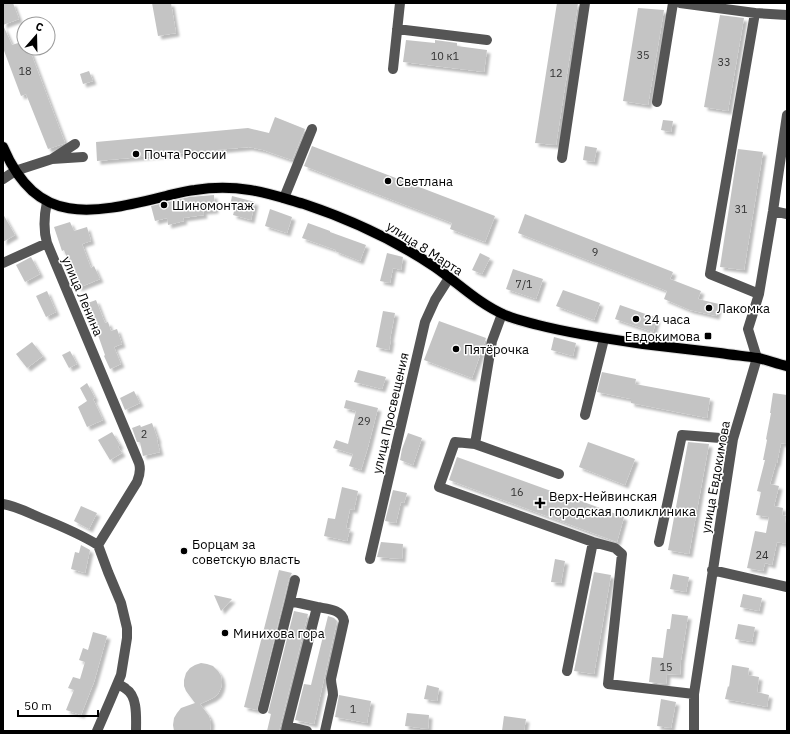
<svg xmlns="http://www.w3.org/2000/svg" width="790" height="734" viewBox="0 0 790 734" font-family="'IBM Plex Sans',sans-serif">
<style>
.building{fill:#c4c4c4;filter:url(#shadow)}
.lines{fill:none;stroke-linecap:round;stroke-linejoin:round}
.major-casing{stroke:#dbdbdb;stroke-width:12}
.minor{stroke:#555;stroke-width:10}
.major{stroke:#000;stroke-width:10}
.poi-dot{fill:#000;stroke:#fff;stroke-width:1.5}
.labels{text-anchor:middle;stroke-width:3;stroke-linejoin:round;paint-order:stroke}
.number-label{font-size:11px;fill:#313131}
.poi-label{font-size:13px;fill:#000;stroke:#fff;text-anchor:start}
.street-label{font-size:13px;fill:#000;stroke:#fff}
</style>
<defs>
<filter id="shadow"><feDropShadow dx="3.5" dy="3.5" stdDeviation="1" flood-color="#0004"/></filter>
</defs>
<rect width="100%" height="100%" fill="#fff"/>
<path class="building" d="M3,3h10l6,16 -16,6z
M152,3h19l5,30 -18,3z
M557,3h21l-22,142 -21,-2z
M638,8l26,2 -16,95 -25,-4z
M720,15l24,3 -16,93 -24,-4z
M3,25l9,20 12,-4v7h5l36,95 -2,1 -15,5 -22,-55 -5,2 -18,-48z
M406,40l29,3v-3l22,3v3l30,4 -3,22 -81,-10z
M89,71l4,10 -10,3 -3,-10z
M275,117l30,12 -13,31 -29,-10 -14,-3 -152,14 -1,-19 152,-14 21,5z
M663,120l10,1 -2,11 -10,-2z
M312,146l183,70 -10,26 -35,-13 2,-6 -148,-57z
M585,146l12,2 -3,14 -11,-2z
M738,149l25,3 -19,118 -24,-3z
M214,195l1,15 -12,1 1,4 -21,3 1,3 -16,4 -1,-7 -12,3 -4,-15 38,-9z
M232,196l23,6 -4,18 -18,-5 2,-7 -5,-2z
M270,209l22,8 -5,16 -22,-7z
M3,214l12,21 -12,7z
M525,214l148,58 -3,7 31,12 -3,8 21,5 -3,12 -26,-6 -26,-11 3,-8 -149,-58z
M70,222l4,9 13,-4 4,14 -9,3 9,24 3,-2 6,13 -22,9 -14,-38 -2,1 -8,-24z
M308,223l22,8v1l36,13 -6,16 -25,-10 1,-1 -34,-12z
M387,253l16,4 -2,13 -8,-2 -3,15 -10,-2z
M480,253l10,5 -8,16 -10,-4z
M31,257l9,17 -15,8 -9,-17z
M513,269l30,10 -7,20 -30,-10z
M563,290l37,13 -6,17 -38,-14z
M47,291l9,21 -10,5 -10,-21z
M96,300l9,23 3,-1 3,9 6,-2 5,15 -8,3 7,17 -11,5 -6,-13 1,-1 -13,-37 -2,1 -5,-15z
M620,305l37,13 -4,14 -38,-13z
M383,311l12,2 -5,26h1l-2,11 -13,-3z
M439,321l47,17 -14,40 -48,-18z
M554,337l22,6 -3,13 -22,-6z
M32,342l11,14 -16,12 -11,-14z
M70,351l7,13 -8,4 -7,-13z
M358,370l28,7 -4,12 -28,-7z
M602,372l34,7 -1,5 75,14 -3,20 -76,-15v-4l-34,-7z
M87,383l8,15 -2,1 10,21 -16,7 -9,-20 9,-6 -7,-13z
M134,391l6,12 -15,7 -5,-12z
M773,393l14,2v49l-6,-1 -4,20h-1l-6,21 9,2 -5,20 9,2 -1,7 4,1 -1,6 2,1v21l-10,-2 -5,23 -7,-2 -2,8 -16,-3 8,-37 11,2 3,-16 -13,-2 5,-23 -4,-1 8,-31h-2l4,-20 -1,-1 5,-26h-1z
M346,400l32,8 -10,39 -7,23 -12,-4 4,-12 -20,-6 3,-8 12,4 8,-33 -12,-3z
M152,423l6,17h-1l3,12 -17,4 -3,-14h-3l-5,-14 8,-3 1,2z
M112,432l8,13 -2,2 4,6 -12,7 -12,-20z
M408,433l14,5 -9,27 -13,-5 2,-11z
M588,442l47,17 -10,26 -46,-18z
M688,442l21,2 -20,110 -21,-4z
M457,457l116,42v-1l51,19 -7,25 -168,-62z
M342,487l16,4 -4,19 -4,-1 -4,19 4,1 -3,12 -23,-5 4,-18 7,1z
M393,490l14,3 -3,10 -3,-1 -5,21 -11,-2z
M81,506l16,7 -8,16 -15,-8z
M381,542l22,2 -1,15 -25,-2z
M81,545l9,5 -5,23 -14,-4 4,-17 4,1z
M555,559l10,2 -4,22 -10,-1z
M279,570l13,3 -3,5 -32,132 -13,-3z
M594,572l17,3 -17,99 -20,-3z
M673,574l16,3 -3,15 -16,-3z
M743,594l19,4 -3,13 -19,-4z
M214,595l18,4 -11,12z
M294,611l14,3 -29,117h-12l4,-17 -3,-1z
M672,614l16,2 -7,44 -1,15 -13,-1 -1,10 -17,-2 3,-25 11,1 4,-29h3z
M328,616l6,2 3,3 -23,103 -19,-4 9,-36 7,1z
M738,624l17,3 -3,15 -17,-3z
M93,632l14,4 -13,46 -13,33 -15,-5 8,-20 -6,-2 5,-11 7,2 5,-17 -6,-2 4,-12 5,2z
M201,663l6,1 6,2 5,5 3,5 1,6 -1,6 -3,6 -5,4 -13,6 9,12 2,6 -1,9h-36l-1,-6 1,-7 3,-5 4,-5 14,-5 -9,-12 -2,-5v-6l2,-7 4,-5 5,-3z
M732,665l17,3 -1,7 11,2 -2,15 12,3 -2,12 -42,-8 3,-13 1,1z
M427,685l12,3 -2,13 -13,-2z
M339,695l32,6 -4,22 -32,-6z
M661,699l15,3 -5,26 -14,-2z
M407,713l22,2 -1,14 -23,-3z
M504,716l22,3 -2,12h-22z"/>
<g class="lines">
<g class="major-casing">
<path id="major" d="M3,147c35,82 92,66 163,49 9,-2 19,-5 29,-6 18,-3 37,-3 55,0 19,3 36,9 54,14 48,16 89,35 131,63 23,16 44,37 70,48 11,5 22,7 33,10 35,9 70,14 105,19 26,3 51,6 77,9 12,2 25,3 38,5 10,2 19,6 29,8"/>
</g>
<path class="minor" d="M680,3l75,10 32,2
M755,13l-45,261 49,20
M397,29l90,11
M393,69l7,-66
M657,102l16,-99
M562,158l23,-155
M52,159l23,-15
M3,179l12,-8 37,-12 31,-2
M284,198l28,-69
M47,202c-3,14 -4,27 0,41l92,220c2,7 1,12 -2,19l-39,63
M773,211l14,3
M3,263l44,-20
M502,314l-10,27 -17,103 84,30
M585,415l19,-76
M475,444l-20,-2 -16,45 154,55 22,6 7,6 -14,130 86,10
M3,504c13,2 26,9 38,14 20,8 39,16 57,27
M659,542l23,-107 51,4
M370,559l55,-237 10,-22 14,-22
M712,570l75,17
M290,601l5,-21
M317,607c10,2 25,2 27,14l-13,58c0,6 2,10 2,16l-8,36
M567,671l26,-129
M118,684c3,2 6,3 8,5 12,7 10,30 10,42
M263,709l27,-108 27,6 -30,119
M97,731l13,-30 11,-26 6,-37v-10l-6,-25 -13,-31 -10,-27
M286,731l1,-5 20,5
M694,731v-37l39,-255 24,-81 -9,-29 11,-35 14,-83 14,-96"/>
<use href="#major" class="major"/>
</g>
<g class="poi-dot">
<circle cx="136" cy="154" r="4"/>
<circle cx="388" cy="181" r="4"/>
<circle cx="164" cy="205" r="4"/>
<circle cx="709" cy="308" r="4"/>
<circle cx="636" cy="319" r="4"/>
<rect x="704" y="332" width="8" height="8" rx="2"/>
<circle cx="456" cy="349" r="4"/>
<path d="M538 497h4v4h4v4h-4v4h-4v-4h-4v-4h4z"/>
<circle cx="184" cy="551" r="4"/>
<circle cx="225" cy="633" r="4"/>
</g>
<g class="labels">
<g class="number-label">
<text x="643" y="59">35</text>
<text x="445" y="60">10 к1</text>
<text x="724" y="66">33</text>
<text x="25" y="75">18</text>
<text x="556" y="77">12</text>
<text x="741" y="213">31</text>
<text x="595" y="256">9</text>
<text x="524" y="288">7/1</text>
<text x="364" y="425">29</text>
<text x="144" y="438">2</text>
<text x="517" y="496">16</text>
<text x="762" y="559">24</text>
<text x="666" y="671">15</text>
<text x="353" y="713">1</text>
</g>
<g class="poi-label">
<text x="144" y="159">Почта России</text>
<text x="396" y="186">Светлана</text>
<text x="172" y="210">Шиномонтаж</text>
<text x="717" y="313">Лакомка</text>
<text x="644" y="324">24 часа</text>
<text x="700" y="341" text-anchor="end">Евдокимова</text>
<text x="464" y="354">Пятёрочка</text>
<text x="549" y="501">Верх-Нейвинская<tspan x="549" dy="15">городская поликлиника</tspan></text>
<text x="192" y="549">Борцам за<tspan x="192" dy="15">советскую власть</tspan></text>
<text x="233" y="638">Минихова гора</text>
</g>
<g class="street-label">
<text transform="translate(425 248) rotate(33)" y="5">улица 8 Марта</text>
<text transform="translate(83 296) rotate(67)" y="5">улица Ленина</text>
<text transform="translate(390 413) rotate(-77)" y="5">улица Просвещения</text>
<text transform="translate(715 477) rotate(-80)" y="5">улица Евдокимова</text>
</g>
</g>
<rect width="790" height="734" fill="none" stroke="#000000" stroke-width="8"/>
<g transform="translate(36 36) rotate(20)"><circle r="19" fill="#ffffff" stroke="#999999"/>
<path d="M0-3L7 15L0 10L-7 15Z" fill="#000000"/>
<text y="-6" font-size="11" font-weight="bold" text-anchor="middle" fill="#000000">С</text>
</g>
<path d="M18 710v6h80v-6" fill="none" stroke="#000000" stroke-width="2"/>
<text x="24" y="710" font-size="12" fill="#000000" stroke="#ffffff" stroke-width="3" paint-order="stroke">50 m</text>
</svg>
